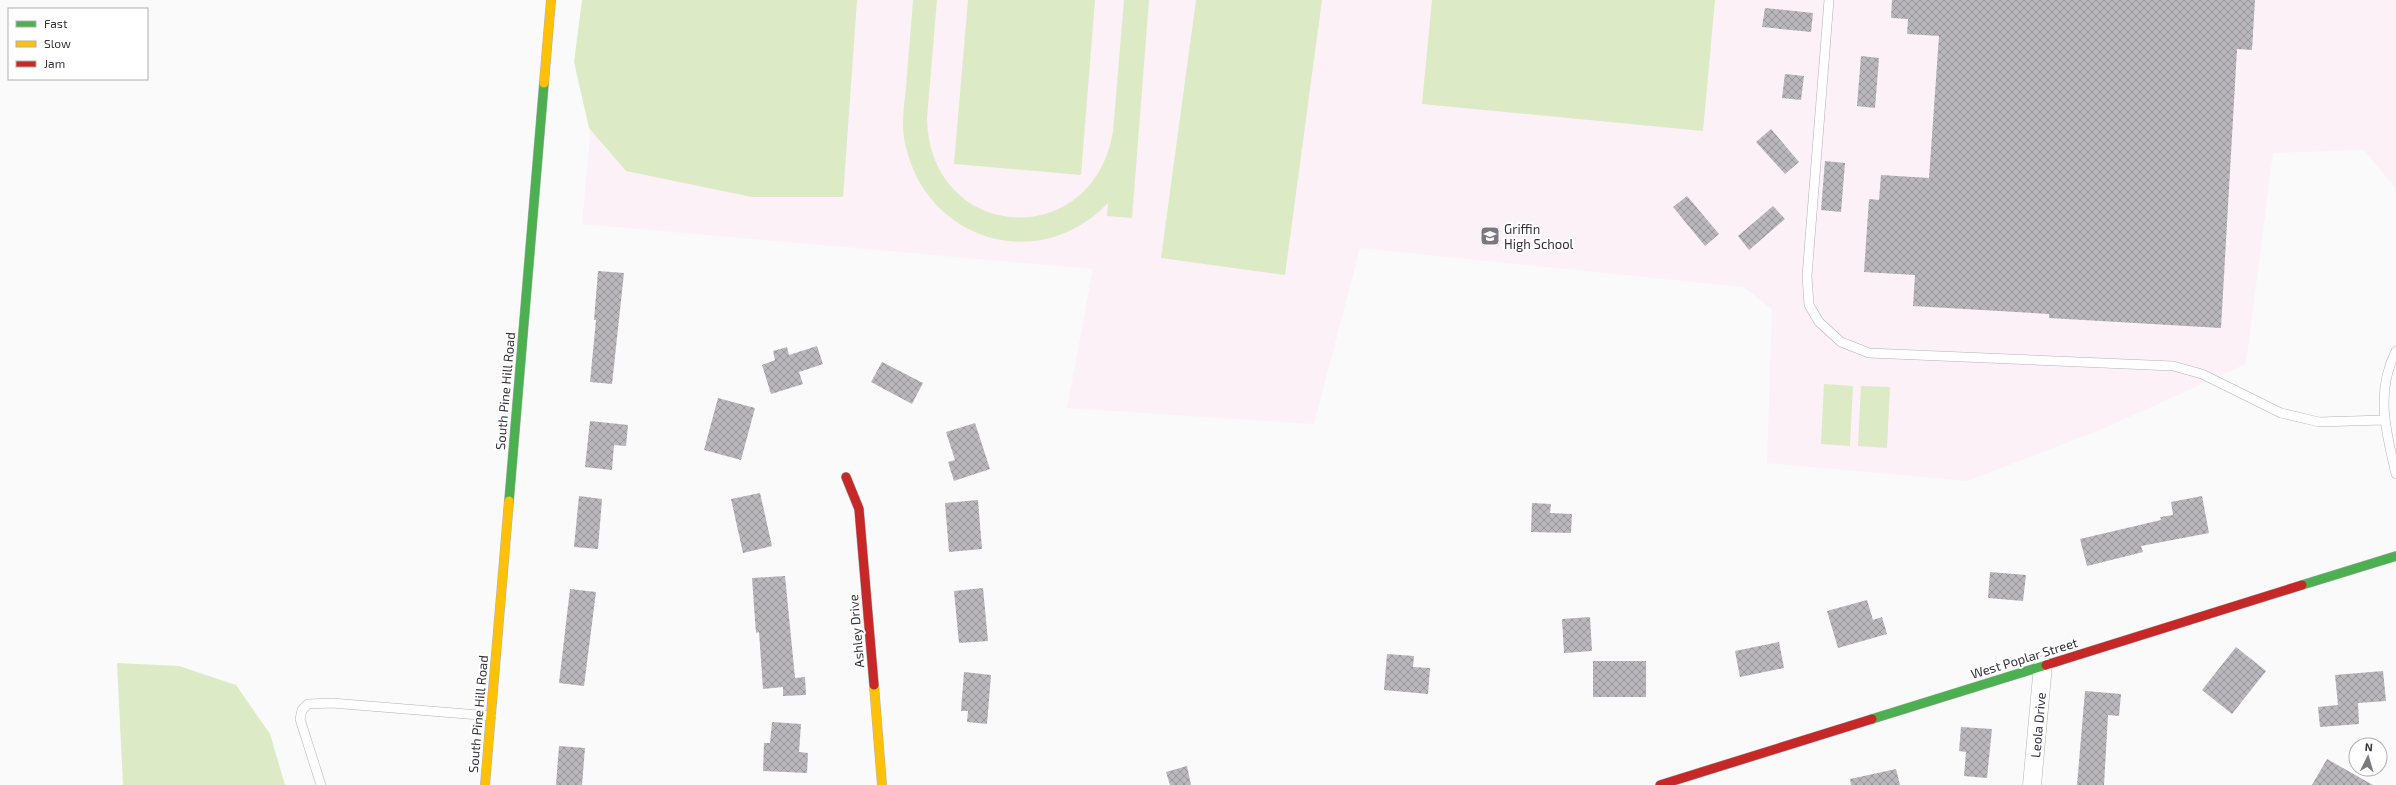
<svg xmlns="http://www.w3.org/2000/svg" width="2396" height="785" viewBox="0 0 2396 785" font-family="'Exo 2',sans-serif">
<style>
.education{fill:#fcf1f6}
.pitch{fill:#ddeac6}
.building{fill:url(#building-cross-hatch)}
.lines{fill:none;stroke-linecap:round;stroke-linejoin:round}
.lane-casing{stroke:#b2b1b6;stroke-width:10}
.street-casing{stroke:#b2b1b6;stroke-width:19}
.fast-casing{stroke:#b2b1b6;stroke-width:10}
.slow-casing{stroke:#b2b1b6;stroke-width:10}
.jam-casing{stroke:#b2b1b6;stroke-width:10}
.lane{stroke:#fefefe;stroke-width:9}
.street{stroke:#fefefe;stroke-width:18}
.fast{stroke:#4caf50;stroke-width:9}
.slow{stroke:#ffc107;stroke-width:9}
.jam{stroke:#c62828;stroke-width:9}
.labels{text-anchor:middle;stroke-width:4;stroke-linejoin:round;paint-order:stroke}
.poi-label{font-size:13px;fill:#36323d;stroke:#fff;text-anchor:start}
.street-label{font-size:13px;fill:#36323d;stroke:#fff}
</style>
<defs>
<pattern id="building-cross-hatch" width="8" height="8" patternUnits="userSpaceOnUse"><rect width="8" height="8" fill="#b9b6bc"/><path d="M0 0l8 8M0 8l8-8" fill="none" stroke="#97959a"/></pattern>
</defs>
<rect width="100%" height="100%" fill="#fafafa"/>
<path class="education" d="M602,0h1794v189l-32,-39 -91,3 -27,211 -139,63 -139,54 -201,-18 5,-154 -29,-22 -383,-39 -46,176 -247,-16 26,-139 -511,-45z"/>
<path class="pitch" d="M582,0h275l-14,197h-91l-126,-26 -37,-43 -15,-66z
M913,0h24l-10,118c2,124 165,136 186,14l11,-132h25l-17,218 -25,-2 1,-13c-70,73 -183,37 -203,-60 -4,-18 -1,-37 1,-55 2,-29 5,-59 7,-88z
M968,0h127l-14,175 -127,-11z
M1196,0h126l-37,275 -124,-17z
M1432,0h283l-12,131 -281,-27z
M1824,384l29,2 -3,60 -29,-2z
M1861,386l29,1 -3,61 -29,-2z
M117,663l62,3 57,19 34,49 15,51h-162z"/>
<path class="building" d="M1892,0h363l-3,50 -15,-1 -16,279 -172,-10v-4l-136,-8 2,-31 -51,-3 5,-73 10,1 2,-25 48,3 10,-142 -32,-2 1,-15 -17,-1z
M1765,8l48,5 -2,19 -49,-5z
M1861,56l18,2 -4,50 -18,-2z
M1785,74l19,2 -3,24 -19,-2z
M1771,129l28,33 -14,12 -29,-32z
M1825,161l20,2 -4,49 -20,-2z
M1687,196l32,38 -14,12 -32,-39z
M1773,206l12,13 -36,31 -11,-14z
M598,271l26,2 -12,111 -22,-2 6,-62h-2z
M817,346l6,18 -24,8 4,12 -32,10 -9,-29 13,-5 -2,-9 14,-4 2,8z
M882,362l41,21 -11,21 -41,-22z
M718,398l37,10 -14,52 -37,-10z
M590,421l38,4 -2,21 -12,-1 -2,25 -27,-3z
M975,423l15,46 -36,12 -6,-19 7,-2 -9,-28z
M760,493l12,53 -29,7 -12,-54z
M579,496l23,3 -4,50 -24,-2z
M2202,496l7,37 -68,13 2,6 -56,14 -7,-27 81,-19 -1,-3 13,-2 -2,-13z
M978,500l4,49 -33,3 -4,-49z
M1532,503l19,1 -1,9 22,1 -1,19 -40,-1z
M1990,572l36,3 -3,26 -35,-3z
M785,576l10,102 10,-1 1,18 -23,1v-9l-20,2 -4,-57 -3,1 -4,-55z
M983,588l5,53 -29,2 -5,-52z
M570,589l26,3 -12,94 -25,-3z
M1867,600l6,20 9,-3 5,17 -49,14 -11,-37z
M1590,617l2,34 -28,2 -2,-34z
M1779,642l5,26 -44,9 -5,-26z
M2236,647l30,24 -34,43 -30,-24z
M1387,654l27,2 -1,11 17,1 -2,26 -44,-4z
M1593,661h53v36h-53z
M2383,671l3,30 -28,2 1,21 -39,3 -2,-20 20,-2 -3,-30z
M964,672l27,3 -4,49 -20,-2 1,-11h-7z
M2085,691l36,3 -2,22 -11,-1 -4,70h-27z
M772,722l29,2 -2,28 9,1 -1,20 -44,-2 1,-28h6z
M1961,727l31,2 -5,49 -23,-2 2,-24 -7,-1z
M559,746l26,2 -3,37h-26z
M2327,759l46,26h-61z
M1187,766l4,19h-21l-4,-13z
M1896,769l4,16h-49l-1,-6z"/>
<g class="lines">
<g class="lane-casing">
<path id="lane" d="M1829,0l-22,276 2,29 10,17 22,20 28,11 304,13 29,8 79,39 38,9 64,-2
M2396,351c-21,41 -10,81 0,123
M321,785l-21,-66 2,-9 6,-6 24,-1 159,13"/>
</g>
<g class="street-casing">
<path id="street" d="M2032,785l11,-120"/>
</g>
<g class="fast-casing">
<path id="fast" d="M509,501l35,-418
M2302,585l94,-29
M1872,719l174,-54"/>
</g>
<g class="slow-casing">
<path id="slow" d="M544,83l7,-83
M874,685l8,100
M485,785l24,-284"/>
</g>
<g class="jam-casing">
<path id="jam" d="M846,477l13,32 15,176
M2046,665l256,-80
M1660,785l212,-66"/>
</g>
<use href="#lane" class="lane"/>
<use href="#street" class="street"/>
<use href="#fast" class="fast"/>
<use href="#slow" class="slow"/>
<use href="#jam" class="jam"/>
</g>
<defs>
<g id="school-square" transform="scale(1)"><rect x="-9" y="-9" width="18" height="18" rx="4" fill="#7b787f" stroke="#fff"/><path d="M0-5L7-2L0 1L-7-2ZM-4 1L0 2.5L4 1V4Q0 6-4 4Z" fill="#fff"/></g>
</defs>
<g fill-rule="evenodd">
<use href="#school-square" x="1490" y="236"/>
</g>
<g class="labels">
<g class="poi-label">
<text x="1504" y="234">Griffin<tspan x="1504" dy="15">High School</tspan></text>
</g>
<g class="street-label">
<text transform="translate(505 391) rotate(-85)" y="5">South Pine Hill Road</text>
<text transform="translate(856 631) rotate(-95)" y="5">Ashley Drive</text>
<text transform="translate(2024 658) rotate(-17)" y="5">West Poplar Street</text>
<text transform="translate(478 714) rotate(-85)" y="5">South Pine Hill Road</text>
<text transform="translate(2038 725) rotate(-85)" y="5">Leola Drive</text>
</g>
</g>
<rect x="8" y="8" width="140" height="72" fill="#ffffff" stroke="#afadb1"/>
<rect x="16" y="21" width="20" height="6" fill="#4caf50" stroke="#afadb1"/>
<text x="44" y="28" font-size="12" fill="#36323d">Fast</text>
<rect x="16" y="41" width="20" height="6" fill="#ffc107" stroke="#afadb1"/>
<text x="44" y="48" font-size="12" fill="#36323d">Slow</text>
<rect x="16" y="61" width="20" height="6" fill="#c62828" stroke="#afadb1"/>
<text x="44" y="68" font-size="12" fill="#36323d">Jam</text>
<g transform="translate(2368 757) rotate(5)"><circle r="19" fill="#ffffff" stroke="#afadb1"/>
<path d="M0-3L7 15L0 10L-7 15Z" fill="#7b787f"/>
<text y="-6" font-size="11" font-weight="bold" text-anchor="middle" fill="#36323d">N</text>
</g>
</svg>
